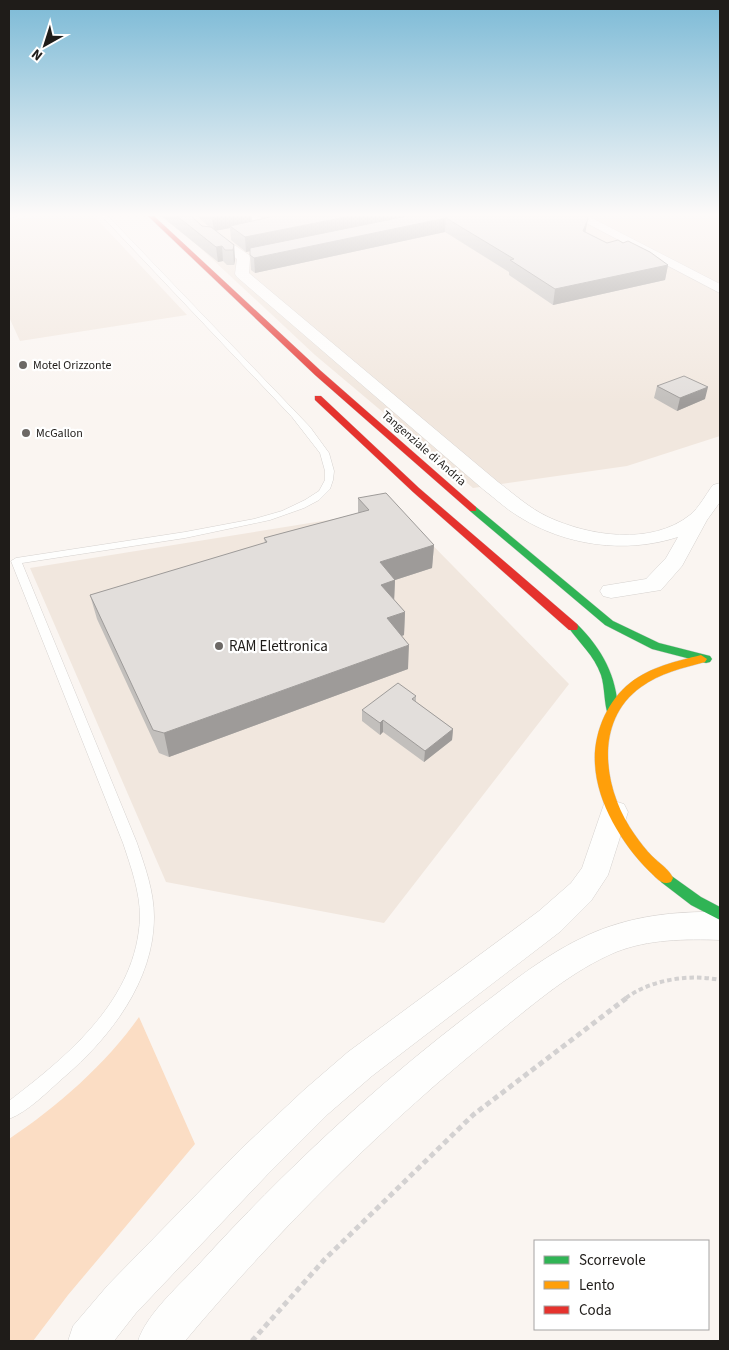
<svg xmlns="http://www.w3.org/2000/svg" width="729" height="1350" viewBox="0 0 729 1350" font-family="'Source Sans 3',sans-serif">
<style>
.built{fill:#f1e7de}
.green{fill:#fbddc4}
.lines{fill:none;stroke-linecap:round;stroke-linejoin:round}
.lane-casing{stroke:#d6d2cf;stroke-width:1}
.street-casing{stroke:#d6d2cf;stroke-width:1}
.fast-casing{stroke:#d5d2d1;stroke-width:1}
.slow-casing{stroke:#d5d2d1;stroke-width:1}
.jam-casing{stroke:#d5d2d1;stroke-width:1}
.path-far1{stroke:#d3d1d1;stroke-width:4;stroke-dasharray:4.5 3;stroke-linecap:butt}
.path{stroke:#d3d1d1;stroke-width:5;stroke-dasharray:5.5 4;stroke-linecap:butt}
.lane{fill:#fefefd;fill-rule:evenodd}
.street{fill:#fefefd;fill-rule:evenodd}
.fast{fill:#30b455;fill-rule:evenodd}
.slow{fill:#ff9f0a;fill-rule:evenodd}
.jam{fill:#e5322d;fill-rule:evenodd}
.wall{fill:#c2bfbc}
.shaded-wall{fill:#9e9b99}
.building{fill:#e2dedb;stroke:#9e9b99}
.poi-dot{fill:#6c6865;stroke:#fff;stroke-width:2}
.labels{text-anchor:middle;stroke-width:4.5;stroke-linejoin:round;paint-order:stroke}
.far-poi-label{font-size:12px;fill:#1f1c19;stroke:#fff;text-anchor:start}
.far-street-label{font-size:12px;fill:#1f1c19;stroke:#fff}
.poi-label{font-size:15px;fill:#1f1c19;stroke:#fff;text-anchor:start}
</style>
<rect width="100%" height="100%" fill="#faf5f1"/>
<path class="built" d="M38,216h56l93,99 -167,26 -11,-24v-97z
M166,216h554v220l-93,30 -154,22 -158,-133z
M397,509l172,175 -185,239 -218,-41 -136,-314z"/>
<path class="green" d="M139,1017l56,127 -127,151 -35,46h-24v-202c48,-32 97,-75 130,-122z"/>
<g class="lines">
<g class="lane-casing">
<path id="lane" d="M9,216h7l-7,3z
M102,216h6l202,211 19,26 5,18 -1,9 -3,9 -11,11 -15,8 -34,12 -85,18 -163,25 115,280c8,24 17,48 17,74 0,64 -44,121 -91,161 -16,14 -34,33 -54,41v-18c60,-46 128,-102 131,-184 0,-25 -9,-50 -17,-74l-112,-282 5,-3 169,-26 69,-13 28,-8 23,-11 14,-9 6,-11v-9l-5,-18 -28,-36z"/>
</g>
<g class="street-casing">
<path id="street" d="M246,216h13l12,11 -6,4 -24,3 -2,-3 2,-3 15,-3z
M573,216h15l132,68v9z
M217,233l32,22 1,3 -1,15 249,209c16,12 31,26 50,35 41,19 103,29 142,-2 9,-7 16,-21 23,-30l7,-2v19l-13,18 -25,46 -21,24 -50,8 -8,-2 -3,-5 3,-5 43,-7 20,-21 12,-21c-52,17 -113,9 -160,-21 -12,-7 -22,-17 -34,-26l-247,-213 -2,-3 2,-15 -24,-19 -2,-3z
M614,801l10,3 4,8 -20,63 -17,26 -30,30 -189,145 -44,38 -61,61 -131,138 -22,28h-46l5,-15 35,-41 133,-136 63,-59 44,-38 191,-141 32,-28 11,-15 22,-64z
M720,912v28c-35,-1 -71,-1 -104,12 -43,18 -80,50 -116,79 -115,92 -220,197 -315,310h-47c9,-28 42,-56 63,-79 83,-91 175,-177 274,-252 36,-27 71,-56 113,-75 42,-19 86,-24 132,-23z"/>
</g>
<g class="fast-casing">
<path id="fast" d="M473,506l3,1 137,114 46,22 51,13 2,3 -2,3 -4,1 -54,-14 -47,-24 -135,-114v-4z
M573,623l4,1c25,25 40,52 41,87l-2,3h-8c-4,-9 -3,-27 -7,-39 -7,-20 -21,-31 -33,-48z
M666,872l35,25 19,10v13l-29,-15 -30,-23 -2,-4 2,-4z"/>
</g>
<g class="slow-casing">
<path id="slow" d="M701,655l6,4 -2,3c-22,6 -45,11 -64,25 -49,35 -37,105 -6,148 5,7 11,15 17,21 7,7 17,13 21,22l-2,4c-10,4 -15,-5 -22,-11 -27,-27 -52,-68 -54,-107 -2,-30 12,-63 35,-81 20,-16 47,-22 71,-28z"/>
</g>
<g class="jam-casing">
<path id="jam" d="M148,216h6l167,155 155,136v4h-6l-155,-136z
M315,396h6l98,92 158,136 1,3 -1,3h-8l-156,-138 -98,-92z"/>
</g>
<path class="path-far1" d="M626,998c26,-19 64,-24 94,-18"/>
<path class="path" d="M252,1341l73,-82 148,-144 155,-118"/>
<use href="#lane" class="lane"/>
<use href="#street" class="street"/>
<use href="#fast" class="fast"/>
<use href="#slow" class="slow"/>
<use href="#jam" class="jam"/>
</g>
<path class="wall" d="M162,216h29l11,10 7,1 -12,-11h54l1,5 12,-3 -9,-2h332l-1,16 21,11 61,22 -3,15 -112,25 -44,-30v-3l-64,-40 -190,41 -4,-3 -1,-19 -4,1 -15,-12 -1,-12 -15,3 19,14 1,15 -1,5h-7l-4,-4 -5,1 -52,-42z
M657,386l48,13 -28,12 -23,-13z
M358,498l76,47 -2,23 -37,12 -1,20 11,12 -1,23 -2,1 6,33 -239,88 -10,-4 -62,-134 -7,-24 175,-52 -1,-5 94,-25z
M416,696v6l37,27 -1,11 -28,22 -41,-30 -3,3 -18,-14v-11z"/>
<path class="shaded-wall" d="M217,216h34l1,8 -22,2v2l-16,3 -2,-14z
M351,216h69l-174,36 -1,-15z
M446,218l-1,14 -190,41 -1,-15z
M588,219l-3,14 -2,-2z
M234,245l1,15 -1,5 -1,-15z
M222,246l1,15 -5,1 -2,-15z
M668,265l-3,15 -112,25 2,-16z
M708,387l-3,12 -28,12 3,-13z
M434,545l-2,23 -37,12 -1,23 -13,5 -1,-46z
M405,612l-1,23 -18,7 1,-24z
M409,645l-1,24 -239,88 -5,-24z
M383,720v12l-3,3v-12z
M453,729l-1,11 -28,22 1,-11z"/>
<path class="building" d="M177,216h14l11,10 9,1 23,18 -1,5h-8l-3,-4 -6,1z
M270,216h81l-106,21 -15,-11 40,-9z
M407,216h180l1,3 -5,12 24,12 11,-3 5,3 5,-2 22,11 18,13 -113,24 -45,-29 4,-1 -68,-41 -192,40 -4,-3v-7z
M684,376l24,11 -28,11 -23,-12z
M386,493l48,52 -54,17 15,18 -14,5 24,27 -18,6 22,27 -245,88 -11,-3 -63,-135 177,-53 -3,-4 105,-28 -11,-12z
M398,683l18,13 -4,3 41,30 -28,22 -42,-31 -3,3 -18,-13z"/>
<linearGradient id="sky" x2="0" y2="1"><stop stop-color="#7cbad6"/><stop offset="0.53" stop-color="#fdfaf9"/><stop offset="1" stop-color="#fdfaf9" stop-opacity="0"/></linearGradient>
<rect width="729" height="405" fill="url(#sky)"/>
<g class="poi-dot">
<circle cx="23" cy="365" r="5"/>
<circle cx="26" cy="433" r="5"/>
<circle cx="219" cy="646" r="5"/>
</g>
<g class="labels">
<g class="far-poi-label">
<text x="33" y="369">Motel Orizzonte</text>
<text x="36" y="437">McGallon</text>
</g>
<g class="far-street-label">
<text transform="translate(424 448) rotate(41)" y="4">Tangenziale di Andria</text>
</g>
<g class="poi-label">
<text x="229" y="651">RAM Elettronica</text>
</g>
</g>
<rect width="729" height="1350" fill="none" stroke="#1f1c19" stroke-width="20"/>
<rect x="534" y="1240" width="175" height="90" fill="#ffffff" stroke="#a5a4a3"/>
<rect x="544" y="1256" width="25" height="8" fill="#30b455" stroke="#a5a4a3"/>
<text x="579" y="1265" font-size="15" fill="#1f1c19">Scorrevole</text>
<rect x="544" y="1281" width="25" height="8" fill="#ff9f0a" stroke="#a5a4a3"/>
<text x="579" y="1290" font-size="15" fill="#1f1c19">Lento</text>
<rect x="544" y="1306" width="25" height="8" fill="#e5322d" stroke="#a5a4a3"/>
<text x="579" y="1315" font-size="15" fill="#1f1c19">Coda</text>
<g transform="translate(45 45) rotate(219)" stroke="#ffffff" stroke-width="4" paint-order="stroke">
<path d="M0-4L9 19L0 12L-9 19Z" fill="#1f1c19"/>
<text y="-8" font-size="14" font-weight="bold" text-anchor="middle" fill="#1f1c19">N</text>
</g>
</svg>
